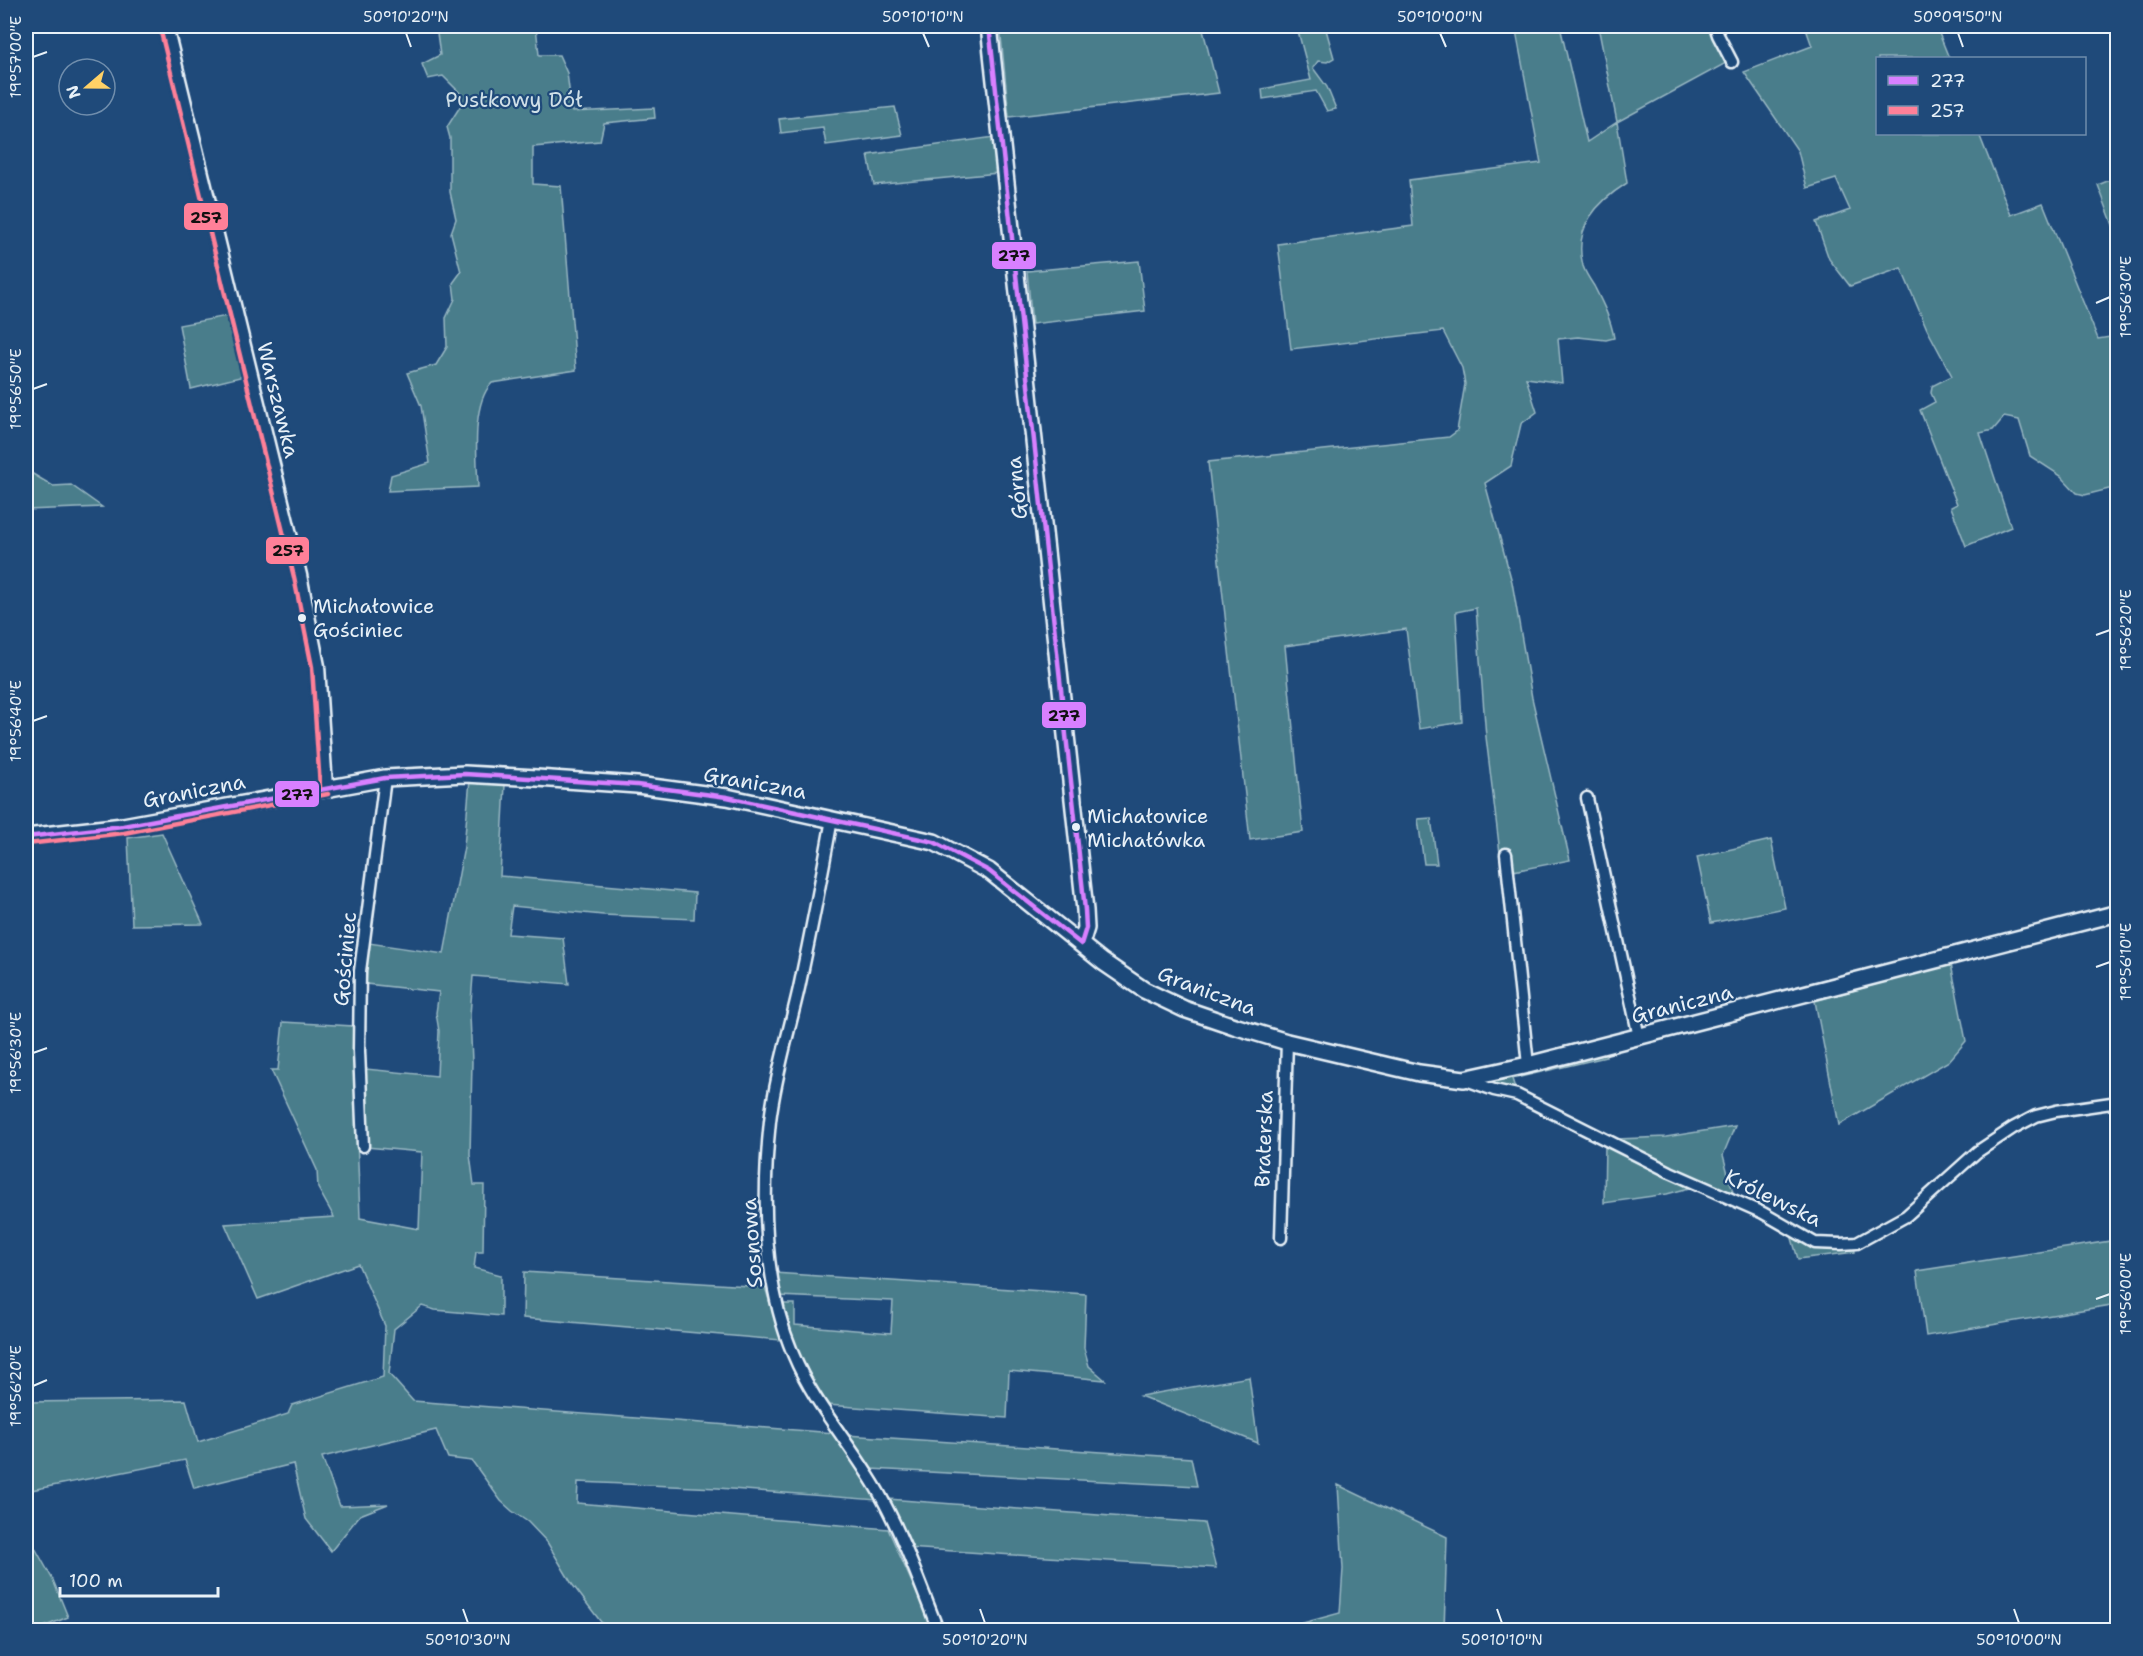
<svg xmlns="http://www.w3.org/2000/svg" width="2143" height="1656" viewBox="0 0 2143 1656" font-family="'Shantell Sans',sans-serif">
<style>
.green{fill:#497d8b;stroke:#98b7c2;stroke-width:1.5}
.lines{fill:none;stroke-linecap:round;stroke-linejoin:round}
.street-casing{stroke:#e8f1f8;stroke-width:15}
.secondary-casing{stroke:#e8f1f8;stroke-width:20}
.street{stroke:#1f4a7a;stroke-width:10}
.secondary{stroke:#1f4a7a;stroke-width:15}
.bus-1-casing{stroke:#1f4a7a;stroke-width:9}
.bus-2-casing{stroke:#1f4a7a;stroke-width:9}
.bus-1{stroke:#d880ff;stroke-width:4.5}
.bus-2{stroke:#ff8098;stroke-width:4.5}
.ticks{fill:none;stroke:#e8f1f8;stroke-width:2}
.bus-dot{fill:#e8f1f8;stroke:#1f4a7a;stroke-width:2}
.labels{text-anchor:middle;stroke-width:4.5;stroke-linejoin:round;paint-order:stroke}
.bus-label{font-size:20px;fill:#e8f1f8;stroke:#1f4a7a;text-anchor:start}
.park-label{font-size:21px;fill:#d0e0e8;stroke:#1f4a7a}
.street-label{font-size:21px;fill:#e8f1f8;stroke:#1f4a7a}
.line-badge{stroke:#1f4a7a;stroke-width:2}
.pale-badge-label{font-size:16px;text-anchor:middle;font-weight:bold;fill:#111}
.neatline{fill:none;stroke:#e8f1f8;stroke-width:2}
.ticks-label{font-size:15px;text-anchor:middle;fill:#e8f1f8}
</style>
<rect width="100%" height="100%" fill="#1f4a7a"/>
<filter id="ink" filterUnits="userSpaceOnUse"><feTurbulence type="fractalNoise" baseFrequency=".0167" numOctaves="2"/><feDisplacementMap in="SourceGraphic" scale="12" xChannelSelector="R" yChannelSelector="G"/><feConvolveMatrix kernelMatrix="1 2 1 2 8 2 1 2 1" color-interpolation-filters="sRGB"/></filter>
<g filter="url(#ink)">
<path class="green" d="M436,26h100l3,29h20l8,18 5,39 82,-4 1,10 -51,5 -4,18 -67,6v37l28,2 15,184 -84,13c-21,21 -15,75 -14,104l-90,4 3,-16 39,-12 -9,-57 -14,-33 29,-8 11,-18 -1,-29 9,-19 -2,-16 8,-11 -10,-39 5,-14 -6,-27v-54l-3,-11 16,-25 -2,-8 -18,-18 -15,3 -6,-15 18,-9z
M1000,26h202l17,67 -210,24z
M1313,26h12l9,32 -7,4 -9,-1 -5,7 14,19 9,22 -9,2 -11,-20 -53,8 -1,-10 49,-9 -13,-49z
M1515,26h45l27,116 30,-20 -19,-96h112l3,13 13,24 -109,59 10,61c-30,19 -54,44 -44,83 2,6 7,14 11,20 8,16 17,33 20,52l-8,2 -28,-3 -20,2 4,44 -36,-5 11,34 -16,12 -10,42 -26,17 27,99 20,116 38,162 -57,11 -2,-19 -11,1 -14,-116 -10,-129 -20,4 6,110 -43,7 -13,-100 -121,17 18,186 -53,8 -42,-378 241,-25 8,-6 8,-47 -3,-16 -19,-37 -152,18 -13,-105 135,-18 -4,-46 132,-17z
M1805,26h131l13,32h-71v76h101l32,81 32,-12 55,136 18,-3 1,2v149l-32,8 -8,-2 -16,-17 -31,-20 -11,-36 -15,-3 -11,13 -13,3 31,94 -45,19 -15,-39 6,-3 -37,-94 15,-8 -4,-9 1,-7 20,-10 -25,-47 -26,-61 -51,18 -21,-27 -13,-37 34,-12 -14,-31 -29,9 -9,-37 -54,-79 68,-26z
M895,107l7,28 -76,10 -3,-17 -42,5 -2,-14z
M994,137l4,36 -124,12 -6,-30z
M2117,177l1,55 -2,1 -18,-48z
M1139,261l6,50 -113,13 -5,-53z
M227,316l17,60 -53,13 -12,-64z
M26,470l27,16 18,-1 31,22 -76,3z
M470,780l35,5 -5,91 195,17 -1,26 -91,-4 -91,-9 -4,28 55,4 6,46 -96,-8 -3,39 2,47 -2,93 4,30h10l-1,67h-7l-2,16 27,7v41l-66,-6 -13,-4 -28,23 -5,45 24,27 422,32 42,67 -159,-12 -140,-6 -1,21 311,26 45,101h-326l-35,-46 -25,-42 -19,-20 -16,-11 -11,-10 -29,-40 -24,-3 -12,-28 -114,27 18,49 48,-2 -28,11 -29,36 -25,-32 -13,-55 -99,24 -9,-28 -159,31v-89l160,-2 12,42 90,-28 4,-9 91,-28 2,-51 -27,-62 -100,35 -33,-75 109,-7 -16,-29 -1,-18 -46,-100h7l5,-48 70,4 7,192 59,11 3,-77 -56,-5v-78l71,7 2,-45 -3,-18 3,-21 -73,-8 3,-41 75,11 20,-107z
M1431,818l6,46h-13l-6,-45z
M162,833l41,91 -71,1 -4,-87z
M1771,840l14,68 -74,15 -14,-66z
M1951,964l15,77 -17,20 -110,64 -24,-124z
M1604,1053l2,4 -94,22 3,9 -26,-5 -3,-4 27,-4z
M1735,1126l-12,29 11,41 -86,-41 -29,-16 47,-2z
M1605,1144l84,44 -22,6 -63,9z
M1791,1235l23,11h40l1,6 -57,7z
M2117,1240v64l-191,32 -9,-65z
M524,1272l241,15 16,53 -258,-22z
M774,1273l312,21 -2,54 5,18 16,14 -96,-9 -2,47 -180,-13c-24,-31 -34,-65 -47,-101h15v21l96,8 2,-32 -115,-5z
M1249,1377l9,66 -118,-47z
M846,1435l345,23 6,28 -327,-17z
M1338,1485l109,52 -3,93h-150l-2,-4 48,-13 3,-44z
M888,1499l316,24 12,45 -309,-20z
M26,1503l8,43 19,34 15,37 -32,13h-10z"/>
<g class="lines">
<g class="street-casing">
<path id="street" d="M167,26l134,549 18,91 8,121
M1715,26l3,9 14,27
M1587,798l52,239
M832,819c-10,56 -21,113 -33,169 -10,44 -24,89 -29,133 -8,76 -7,162 23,233 21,51 59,91 86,139 24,43 41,91 59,137
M1506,854l22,211
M1466,1080l28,10 23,5 153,77 93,41 52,30 26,1 16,-1 49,-27 71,-64 36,-24 23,-12 20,-5 62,-9
M363,1146l-4,-95 1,-80 25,-193
M1281,1238l6,-196"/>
</g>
<g class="secondary-casing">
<path id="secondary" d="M989,26l96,884 1,18 -5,16
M26,837l97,-11 262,-48 80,-4 72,4 100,7 90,12 207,45 55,29 114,91 41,28 40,19 50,17 53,16 132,31 45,6 64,-14 590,-152"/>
</g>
<use href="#street" class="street"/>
<use href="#secondary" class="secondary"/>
<g class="bus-1-casing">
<path id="bus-1" d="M989,26l96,884 1,18 -5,16
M26,837l97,-11 262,-48 80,-4 172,11 90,12 207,45 55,29 92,73"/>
</g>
<g class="bus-2-casing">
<path id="bus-2" d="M160,28l134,549 18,90 8,120
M27,844l97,-11 204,-39"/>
</g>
<use href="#bus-1" class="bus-1"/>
<use href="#bus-2" class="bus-2"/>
</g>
</g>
<path class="ticks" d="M406,33l5,14M923,33l6,14M1440,33l6,14M1958,33l5,14M33,57l14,-5M2096,303l14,-6M33,389l14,-5M2096,635l14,-5M33,721l14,-5M2096,967l14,-5M33,1053l14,-5M2096,1299l14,-5M33,1386l14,-6M463,1609l5,14M980,1609l5,14M1497,1609l5,14M2014,1609l5,14"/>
<g class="bus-dot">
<circle cx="302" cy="618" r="5"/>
<circle cx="1076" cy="827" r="5"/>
</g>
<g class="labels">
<g class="bus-label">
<text x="313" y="613">Michałowice<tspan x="313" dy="24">Gościniec</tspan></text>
<text x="1087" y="823">Michałowice<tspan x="1087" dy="24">Michałówka</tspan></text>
</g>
<g class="park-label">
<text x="514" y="107">Pustkowy Dół</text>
</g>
<g class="street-label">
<text transform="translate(278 400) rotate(76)" y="7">Warszawka</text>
<text transform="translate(1017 488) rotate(-96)" y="7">Górna</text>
<text transform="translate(755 783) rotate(10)" y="7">Graniczna</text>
<text transform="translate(194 791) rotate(-11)" y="7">Graniczna</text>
<text transform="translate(345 959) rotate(-85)" y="7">Gościniec</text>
<text transform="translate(1207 991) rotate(21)" y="7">Graniczna</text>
<text transform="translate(1682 1004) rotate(-14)" y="7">Graniczna</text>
<text transform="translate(1264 1139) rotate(-88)" y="7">Braterska</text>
<text transform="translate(1773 1198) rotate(26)" y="7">Królewska</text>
<text transform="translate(752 1243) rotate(-94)" y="7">Sosnowa</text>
</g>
</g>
<g class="line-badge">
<rect x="183" y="202" width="46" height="29" rx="6" fill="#ff8098"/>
<rect x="991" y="241" width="46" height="29" rx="6" fill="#d880ff"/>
<rect x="265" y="536" width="45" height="29" rx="6" fill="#ff8098"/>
<rect x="1041" y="701" width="46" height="28" rx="6" fill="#d880ff"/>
<rect x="274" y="780" width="46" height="28" rx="6" fill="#d880ff"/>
</g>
<g class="pale-badge-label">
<text x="206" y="223">257</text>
<text x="1014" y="261">277</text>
<text x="288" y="556">257</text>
<text x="1064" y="721">277</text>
<text x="297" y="800">277</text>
</g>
<rect width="2143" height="1656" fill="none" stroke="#1f4a7a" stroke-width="66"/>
<rect x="1876" y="57" width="210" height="78" fill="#1f4a7a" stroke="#6f8dac" stroke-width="1.5"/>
<rect x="1888" y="76" width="30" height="9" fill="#d880ff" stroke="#6f8dac" stroke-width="1.5"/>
<text x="1930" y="87" font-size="18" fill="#e8f1f8">277</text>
<rect x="1888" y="106" width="30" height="9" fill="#ff8098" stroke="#6f8dac" stroke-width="1.5"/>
<text x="1930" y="117" font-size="18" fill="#e8f1f8">257</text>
<g transform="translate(87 87) rotate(250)"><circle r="28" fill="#1f4a7a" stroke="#6f8dac" stroke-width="1.5"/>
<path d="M0-4.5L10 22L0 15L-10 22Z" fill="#ffd166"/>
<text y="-9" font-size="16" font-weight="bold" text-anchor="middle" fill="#e8f1f8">N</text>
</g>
<path d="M60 1587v9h158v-9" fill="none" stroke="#e8f1f8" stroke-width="3"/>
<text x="69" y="1587" font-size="18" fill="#e8f1f8" stroke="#1f4a7a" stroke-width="4.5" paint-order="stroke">100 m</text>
<rect x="33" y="33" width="2077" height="1590" class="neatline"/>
<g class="ticks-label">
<text x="406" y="22">50°10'20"N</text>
<text x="923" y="22">50°10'10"N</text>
<text x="1440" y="22">50°10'00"N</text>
<text x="1958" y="22">50°09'50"N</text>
<text transform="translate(16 57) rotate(-90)" y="5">19°57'00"E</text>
<text transform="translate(2126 297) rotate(-90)" y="5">19°56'30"E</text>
<text transform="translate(16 389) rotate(-90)" y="5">19°56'50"E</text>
<text transform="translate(2126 630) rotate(-90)" y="5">19°56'20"E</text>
<text transform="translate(16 721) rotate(-90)" y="5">19°56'40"E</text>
<text transform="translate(2126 962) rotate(-90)" y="5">19°56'10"E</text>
<text transform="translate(16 1053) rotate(-90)" y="5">19°56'30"E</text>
<text transform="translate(2126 1294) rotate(-90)" y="5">19°56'00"E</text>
<text transform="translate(16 1386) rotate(-90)" y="5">19°56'20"E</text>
<text x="468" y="1645">50°10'30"N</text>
<text x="985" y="1645">50°10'20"N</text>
<text x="1502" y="1645">50°10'10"N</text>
<text x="2019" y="1645">50°10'00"N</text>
</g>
</svg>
